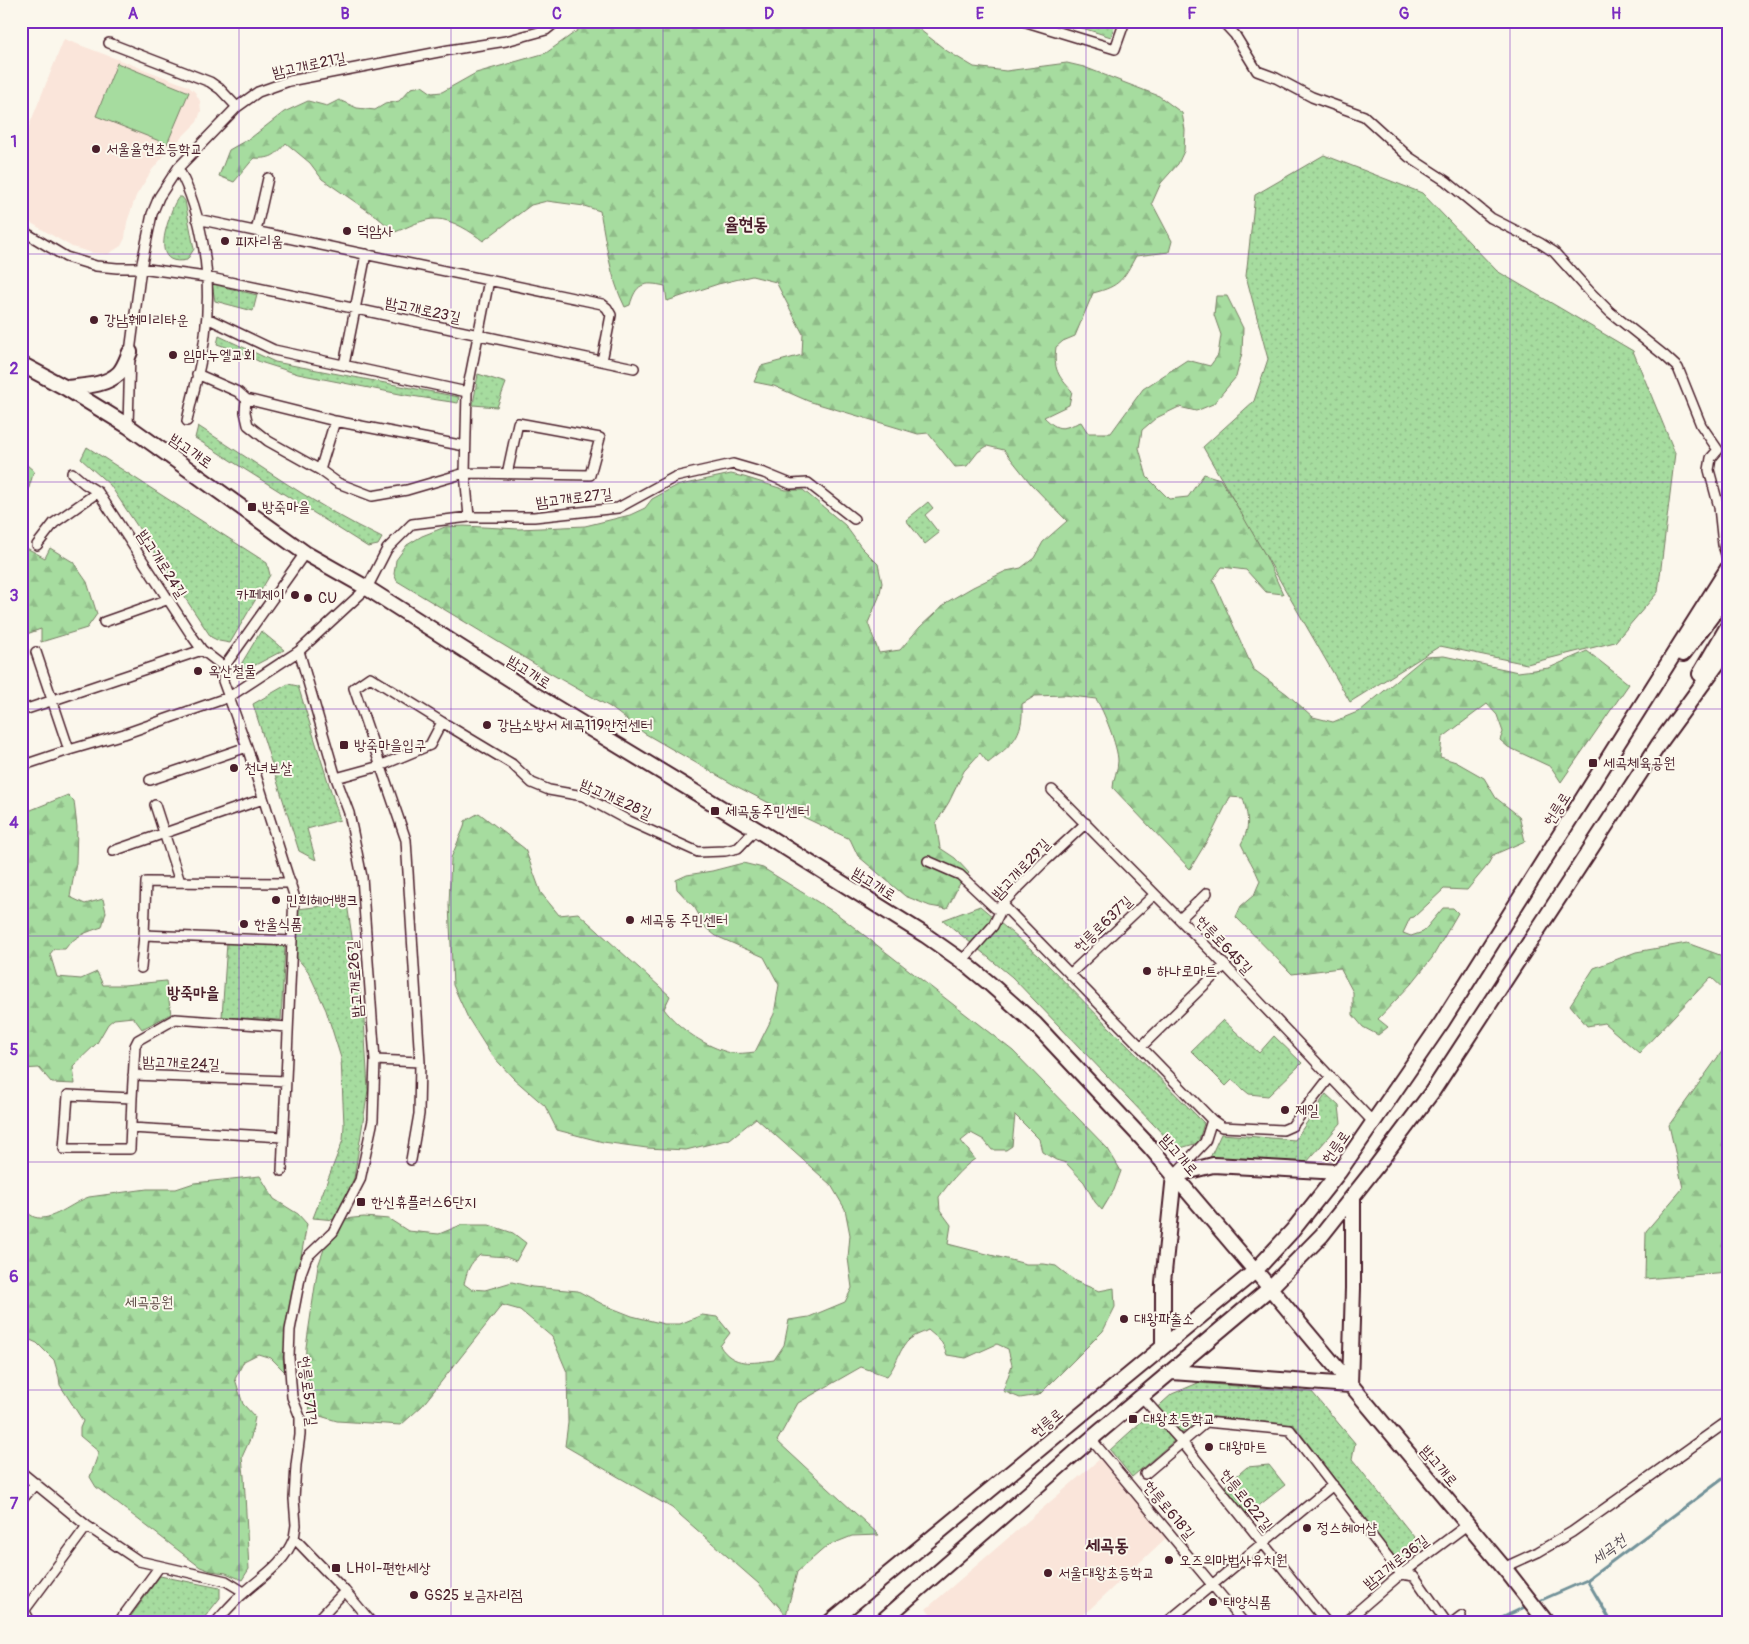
<svg xmlns="http://www.w3.org/2000/svg" width="1749" height="1644" viewBox="0 0 1749 1644" font-family="Pangolin,'Poor Story',sans-serif">
<style>
.built{fill:#fae5da}
.grass{fill:#a6dc9f;stroke:#787e65}
.forest{fill:url(#forest-firs);stroke:#787e65}
.park{fill:url(#park-dots);stroke:#787e65}
.lines{fill:none;stroke-linecap:round;stroke-linejoin:round}
.stream{stroke:#729299;stroke-width:3}
.street-casing{stroke:#4a1f2b;stroke-width:12}
.primary-casing{stroke:#4a1f2b;stroke-width:18}
.street{stroke:#fbf7ec;stroke-width:9}
.primary{stroke:#fbf7ec;stroke-width:14}
.grid{fill:none;stroke:#7b2cbf;stroke-width:1;stroke-opacity:0.55}
.poi-dot{fill:#4a1f2b;stroke:#fbf7ec;stroke-width:2}
.labels{text-anchor:middle;stroke-width:4;stroke-linejoin:round;paint-order:stroke}
.street-label{font-size:15px;fill:#4a1f2b;stroke:#fbf7ec}
.poi-label{font-size:15px;fill:#4a1f2b;stroke:#fbf7ec;text-anchor:start}
.park-label{font-size:15px;fill:#614e48;stroke:#fbf7ec}
.neighbourhood-label{font-size:16px;font-weight:bold;fill:#4a1f2b;stroke:#fbf7ec}
.water-label{font-size:16px;font-style:italic;fill:#5a4f59;stroke:#fbf7ec}
.quarter-label{font-size:18px;font-weight:bold;fill:#4a1f2b;stroke:#fbf7ec}
.neatline{fill:none;stroke:#7b2cbf;stroke-width:2}
.grid-label{font-size:16px;text-anchor:middle;font-weight:bold;fill:#7b2cbf}
</style>
<defs>
<pattern id="forest-firs" width="22" height="20" patternUnits="userSpaceOnUse" patternTransform="scale(1.25)"><rect width="22" height="20" fill="#a6dc9f"/><path d="M5 1l3.5 6h-7zM16 11l3.5 6h-7z" fill="#90bc89"/></pattern>
<pattern id="park-dots" width="8" height="8" patternUnits="userSpaceOnUse" patternTransform="scale(1.25)"><rect width="8" height="8" fill="#a6dc9f"/><path d="M2 2h.1M6 6h.1" fill="none" stroke="#90bc89" stroke-width="1.8" stroke-linecap="round"/></pattern>
</defs>
<rect width="100%" height="100%" fill="#fbf7ec"/>
<filter id="ink" filterUnits="userSpaceOnUse"><feTurbulence type="fractalNoise" baseFrequency=".02" numOctaves="2"/><feDisplacementMap in="SourceGraphic" scale="10" xChannelSelector="R" yChannelSelector="G"/><feConvolveMatrix kernelMatrix="1 2 1 2 8 2 1 2 1" color-interpolation-filters="sRGB"/></filter>
<g filter="url(#ink)">
<path class="built" d="M64,39l124,47 7,6 5,9 1,10 -4,11 -30,30 -15,18 -16,26 -9,26 -2,16 -4,8 -13,8 -15,-1 -21,-6 -51,-30v-71z
M1102,1457l65,80 -92,86h-135l-14,-14z"/>
<path class="grass" d="M117,63l72,29 -22,52 -71,-28z"/>
<path class="forest" d="M600,21h301l19,9 27,21 27,16 32,4 61,-8 17,4 75,29 23,17 3,17 -1,21 -6,13 -17,19 -9,20 20,38 -3,11 -33,4c-13,23 -15,30 -43,37l-18,43 -12,5 -7,6c-3,22 2,29 16,44l-3,14 -25,12c15,15 18,12 37,5l7,11h23l32,-44 44,-29 23,6 8,-11 3,-20 -7,-20 2,-19h11l16,32 -1,25 -6,24 -23,27 -17,7 -17,-4 -23,11 -14,12 -3,18 8,29 22,22 19,-2 16,-23 16,5 37,58 26,57 -17,-2 -20,-22 -24,-3 -9,13 40,89 34,25 26,23 20,5 27,-11 65,-54 19,-1 74,16 31,-4 38,-17 42,33 -68,98 -10,-15 -43,-20 -8,-7 3,-8 -6,-17 -10,-11 -45,34 -2,19 16,5 28,16 12,20 23,18 6,25 -32,14 -6,11 -20,24 -23,-1 -30,28 -4,1 -7,15 8,3 12,-4 20,-24h10l5,5 -26,45 -20,25 -34,36 10,8 -10,8 -15,-8 -10,-12v-23l-13,-24 -48,6 -56,-57 5,-11 13,-11 6,-14c-5,-13 -13,-24 -19,-37 10,-18 7,-27 2,-46l-13,-1 -17,34 -23,38 -77,-81c0,-9 5,-18 5,-27 0,-14 -14,-50 -22,-62l-32,-4 -29,1 -13,8c2,33 -11,41 -34,59l-8,-10 -16,18 -15,31 -13,21 4,25 15,10 14,15 -10,12 -12,24 -17,-3 -25,-10 -47,-40 -8,-17 -53,-25 -26,-10 -35,-18 -92,-53 -34,-26 -57,-32 -156,-94 -3,-7 2,-14 11,-15 15,-9 23,-9 19,-1 55,3 66,-3 45,-11 15,-7 7,-9 24,-13 55,-12 13,3 42,13h17l42,35 16,22 17,17 4,19 -3,14 -11,26 11,30 21,-3 20,-23 27,-25 26,-15 33,-16 15,-3 13,-10 9,-16 24,-21 -36,-37 -27,-34 -17,-4 -9,6 -11,14 -12,1 -27,-34 -10,1 -23,-7 -87,-26 -34,-15 -20,-4 7,-16 41,-11 1,-21 -27,-52 -24,-6 -34,8 -51,17 -2,-15c-22,-5 -29,-2 -35,19l-5,2c-15,-29 -19,-65 -25,-96l-16,-5 -37,-5 -16,4 -48,36c-11,-9 -32,-22 -46,-22 -14,-1 -30,9 -42,13l-18,-15 -55,-38 -12,-16 -24,-20c-11,13 -15,16 -32,15l-20,24 -15,-6 10,-26 23,-13 32,-25 24,-11 19,5 12,-6 18,8 18,2 10,-6 14,-3 12,-13 11,-2 10,7 10,-1 34,-19 70,-20 35,-25z
M21,460l13,11 -7,23 -6,9z
M21,545l24,13 5,-10 23,14 14,20 10,32 -10,14 -46,14v-13l-20,7z
M68,795l6,6 3,26 -1,36 -6,34 15,7 18,-5 3,13 -4,15c-15,5 -28,9 -37,22h-11l-4,5 7,23 24,2 16,-7 6,13h21l42,-4 5,33 -29,15 -9,-12 -19,2 -6,5 -11,19 -24,23 2,18 -23,-1 -13,-15 -18,1v-255z
M479,813l46,36 16,44 18,22 19,-2 92,83 -6,13c15,20 42,38 67,44 7,1 16,0 24,-1l19,-38 5,-29 -15,-28 -48,-21 -10,-8 -11,-20 -18,-19 -1,-9 11,-5 25,-4 31,-8 20,5 74,46 176,137 95,98 13,22 -7,19 -12,20 -7,-8 -11,-20 -18,-19 -10,-3 -14,-8 -3,-13 -24,-24 -3,31 -6,4h-14l-8,-10 -13,-7 -10,8 14,18c-15,10 -25,23 -36,38l1,13 11,15 -3,19 78,20h18l12,2 19,15 24,10 15,-3 1,19 -12,24 -64,64 -19,3 -17,-7 9,-26 -4,-16 -11,-5 -31,14 -19,-3 -5,-13 -14,-12c-5,3 -13,5 -18,9 -11,9 -13,26 -23,37l-26,-9 -63,36 -21,38 102,94 -27,1 -25,10 -30,26 -11,43 -27,-31 -87,-76 -107,-62 3,-23 -1,-51 -15,-35 -32,-27 -18,-5 -80,101 -21,19 -64,-4 -27,-8 -5,-41 1,-25 12,-81 11,-31 14,-16 21,-2 25,2 19,12 31,3 22,-9h28l24,8 13,10 -10,18 -10,-4 -26,-2c-11,9 -13,16 -16,29l7,5 14,1 27,-8 20,5 46,4 26,14 28,11 32,8h16l22,-9 15,2 13,16 -10,13c13,21 33,17 54,14l10,-15 5,-25 20,-3 36,-15 7,-14 -4,-30 2,-23 -5,-26 -14,-24 -75,-67 -26,21 -44,11 -39,-2 -44,-6 -46,-12 -12,-24 -32,-28 -23,-25 -22,-35 -15,-33 -4,-80 2,-47 13,-31 1,-6z
M1687,943l41,15v35l-17,-16 -72,76 -35,-30 -17,3 -17,-21 24,-37 42,-16z
M1728,1043v229l-83,7 1,-48 37,-43 -14,-63z
M260,1176l14,23 24,15 9,10 -22,119 -2,15 3,15 -15,-15 -13,-4 -14,7 -9,18 8,25 12,13 -4,20 -9,20 2,19 5,93 -7,11 -16,-7 -15,-2 -11,-4 -104,-80 -6,-10 9,-25 -19,-16v-8l3,-7 -23,-36 -1,-8 -5,-17 -17,-17 -16,-7v-129c5,2 8,8 13,10 17,6 39,-15 55,-20l58,-8h29l18,-6z"/>
<path class="park" d="M1060,21h56l-5,16z
M1324,155l98,38 75,78 136,80 42,102 -17,139 -43,50 -88,22 -87,-18 -90,56 -147,-255 51,-46 14,-42 -22,-83 9,-81z
M179,197h3l3,4 9,48 -7,11c-29,6 -25,-19 -19,-38 3,-9 5,-18 11,-25z
M212,284l45,11 -4,16 -38,-10z
M219,336l56,26 184,35 -1,6 -53,-8 -107,-21 -38,-12 -19,-10 -24,-8z
M478,374l28,9 -9,24 -24,-2z
M198,426c60,38 119,81 184,112l-4,7 -10,2 -173,-109z
M87,447l180,116 3,12 -40,68 -11,-2 -8,-4 -101,-152 -29,-26z
M928,502l5,6 -8,7 14,18 -14,11 -19,-24z
M261,631l23,19 -44,23 -3,-2z
M288,684l10,2 42,134 -33,9 9,31 -17,-9 -46,-147z
M347,903l17,116 4,71 -14,88 -19,42 -22,-2 30,-78 1,-15 -3,-67 -15,-48 -18,-39 -12,-14 2,-48z
M980,906l58,49 166,168 -6,20 -21,6 -165,-172 -69,-57z
M227,942l58,4 -4,74 -59,-3z
M1223,1020l36,33 15,-17 28,27 -34,33 -19,-2 -17,-14 -6,6 -35,-35z
M1326,1094l13,12 2,17 -35,40 -97,-3 12,-26 74,6z
M1198,1383l114,9 43,51 -3,16 70,88 -22,18 -106,-140 -91,-9 -71,61 -22,-27 62,-56z
M1269,1465l16,20 -38,30 -22,-29 22,-19z
M160,1576l60,12v10l-20,25h-74z"/>
<g class="lines">
<path class="stream" d="M1587,1580l25,43
M1537,1602l50,-22 141,-105
M1491,1623l38,-18"/>
<g class="street-casing">
<path id="street" d="M1023,21l92,28 10,-28
M1222,21l13,14 22,36 19,7 36,19 52,19 45,41 37,24 45,37 49,25 14,9 36,40 20,20 55,44 13,12 23,57 17,25 -7,8 -2,12 10,37 4,38 5,16
M109,43l101,39 10,7 17,18
M178,168c26,48 34,113 27,167 -3,29 -12,57 -18,86
M197,219l405,85 5,4 4,7 -9,46
M21,230l45,27 30,9 21,2h24l65,9 428,91
M256,231l12,-53
M207,318l67,32 193,42
M344,365l22,-111
M197,374l41,18 8,7 89,22 130,25
M246,399l-1,13 3,13 20,16 52,29 18,13 34,13 35,-6 58,-17 2,-81 22,-112
M128,426l2,-74 11,-84 11,-54 7,-17 19,-29 59,-61 21,-15 31,-11 160,-31 57,-9 40,-11 11,-9
M320,470l15,-49
M72,473l13,11 13,8 94,144 10,14 22,17
M469,517l-4,-44 125,2 10,-37 -82,-15 -11,51
M37,545l17,-22 44,-31
M104,622l65,-23
M36,652l33,98
M21,711l181,-61
M442,722l70,42 20,19 17,7 34,6 46,25 69,31 27,-1 13,-3 18,-19
M21,766l48,-16 55,-16 105,-37 70,-46
M336,778l44,-12 50,-21 12,-23 -72,-45 -16,11 52,152 14,222 -1,52 -8,46
M150,780l97,-33
M1052,790l162,164 159,168
M155,805l25,77
M113,851l150,-52
M928,861l32,14 35,33 8,-3
M1003,905l209,215
M1180,919l27,-26
M144,935l2,-53 145,1
M962,961l31,-35 13,-26 36,-36 44,-41
M141,968l3,-33 148,6
M1070,974l85,-80
M1141,1047l84,-82
M375,1060l45,2
M133,1075l153,6
M132,1098l-2,51h-66l4,-54 64,3 3,-52 3,-6 37,-21 113,8
M131,1128l152,9
M282,1171l12,-276 -47,-148 -24,-66 1,-14 81,-114
M1175,1174l30,-32 7,-22 10,7 61,3 9,-4 38,-49
M1141,1396l41,46 145,181
M1091,1439l153,184
M21,1472l66,54 52,35 87,20 18,11
M1145,1474l61,-52 84,8 111,144 13,2 33,47
M21,1501l15,-18
M294,1538l2,-13 -2,-26 2,-34 4,-30v-18l-8,-20 -3,-40 1,-27 11,-57 6,-16 26,-25 27,-52 13,-60 2,-60 -13,-183 -13,-64 -13,-35 -37,-127 68,-63 20,-39 25,-25 57,-7h65l84,-9 57,-31 58,-13 31,9 27,11 17,-1 46,36
M1503,1568l35,-16 34,-20 156,-111
M23,1608l8,15
M24,1611l63,-85
M118,1623l42,-57
M215,1623c10,-11 19,-22 30,-31 20,-18 38,-27 49,-54l51,53 27,32
M315,1623l30,-32
M1166,1623l167,-138
M1344,1623l51,-44 72,-54
M1452,1623l9,-7"/>
</g>
<g class="primary-casing">
<path id="primary" d="M21,364l45,24 62,38 177,127 62,35 168,107 224,136 166,104 37,26 27,22 46,41 115,123 120,141 239,286 38,49
M66,388c17,-2 40,-2 53,-15 5,-5 8,-14 11,-21
M1683,654l45,-60
M1700,674l28,-48
M1174,1175l39,-10 126,7
M1163,1347v-65l11,-107
M1172,1372l178,13
M1350,1385l3,-97v-92
M829,1623l426,-352 38,-41 46,-58 103,-150 286,-454
M880,1623l211,-184 179,-151 52,-53 53,-67 57,-76 227,-348 69,-95"/>
</g>
<use href="#street" class="street"/>
<use href="#primary" class="primary"/>
</g>
</g>
<path class="grid" d="M239,21v1602M451,21v1602M663,21v1602M874,21v1602M1086,21v1602M1298,21v1602M1510,21v1602M21,254h1707M21,482h1707M21,709h1707M21,936h1707M21,1162h1707M21,1390h1707"/>
<g class="poi-dot">
<circle cx="96" cy="149" r="5"/>
<circle cx="347" cy="231" r="5"/>
<circle cx="225" cy="241" r="5"/>
<circle cx="94" cy="320" r="5"/>
<circle cx="173" cy="355" r="5"/>
<rect x="247" y="502" width="10" height="10" rx="2.5"/>
<circle cx="295" cy="595" r="5"/>
<circle cx="308" cy="598" r="5"/>
<circle cx="198" cy="671" r="5"/>
<circle cx="487" cy="725" r="5"/>
<rect x="339" y="740" width="10" height="10" rx="2.5"/>
<rect x="1588" y="758" width="10" height="10" rx="2.5"/>
<circle cx="234" cy="768" r="5"/>
<rect x="710" y="806" width="10" height="10" rx="2.5"/>
<circle cx="276" cy="900" r="5"/>
<circle cx="630" cy="920" r="5"/>
<circle cx="244" cy="924" r="5"/>
<circle cx="1147" cy="971" r="5"/>
<circle cx="1285" cy="1110" r="5"/>
<rect x="356" y="1197" width="10" height="10" rx="2.5"/>
<circle cx="1124" cy="1319" r="5"/>
<rect x="1128" y="1414" width="10" height="10" rx="2.5"/>
<circle cx="1209" cy="1447" r="5"/>
<circle cx="1307" cy="1528" r="5"/>
<circle cx="1169" cy="1560" r="5"/>
<rect x="331" y="1563" width="10" height="10" rx="2.5"/>
<circle cx="1048" cy="1573" r="5"/>
<circle cx="414" cy="1595" r="5"/>
<circle cx="1213" cy="1602" r="5"/>
</g>
<g class="labels">
<g class="street-label">
<text transform="translate(309 65) rotate(-12)" y="5">밤고개로21길</text>
<text transform="translate(423 310) rotate(12)" y="5">밤고개로23길</text>
<text transform="translate(191 451) rotate(35)" y="5">밤고개로</text>
<text transform="translate(574 498) rotate(-7)" y="5">밤고개로27길</text>
<text transform="translate(162 564) rotate(57)" y="5">밤고개로24길</text>
<text transform="translate(529 672) rotate(32)" y="5">밤고개로</text>
<text transform="translate(616 799) rotate(24)" y="5">밤고개로28길</text>
<text transform="translate(1557 809) rotate(-58)" y="5">헌릉로</text>
<text transform="translate(1021 869) rotate(-47)" y="5">밤고개로29길</text>
<text transform="translate(874 884) rotate(32)" y="5">밤고개로</text>
<text transform="translate(1103 924) rotate(-44)" y="5">헌릉로637길</text>
<text transform="translate(1224 945) rotate(46)" y="5">헌릉로645길</text>
<text transform="translate(355 979) rotate(-94)" y="5">밤고개로26길</text>
<text transform="translate(181 1063) rotate(2)" y="5">밤고개로24길</text>
<text transform="translate(1336 1147) rotate(-55)" y="5">헌릉로</text>
<text transform="translate(1179 1155) rotate(49)" y="5">밤고개로</text>
<text transform="translate(308 1391) rotate(83)" y="5">헌릉로571길</text>
<text transform="translate(1047 1423) rotate(-40)" y="5">헌릉로</text>
<text transform="translate(1439 1466) rotate(50)" y="5">밤고개로</text>
<text transform="translate(1246 1500) rotate(51)" y="5">헌릉로622길</text>
<text transform="translate(1169 1510) rotate(50)" y="5">헌릉로618길</text>
<text transform="translate(1396 1562) rotate(-38)" y="5">밤고개로36길</text>
</g>
<g class="poi-label">
<text x="106" y="154">서울율현초등학교</text>
<text x="357" y="236">덕암사</text>
<text x="235" y="246">피자리움</text>
<text x="104" y="325">강남훼미리타운</text>
<text x="183" y="360">임마누엘교회</text>
<text x="262" y="512">방죽마을</text>
<text x="285" y="600" text-anchor="end">카페제이</text>
<text x="318" y="603">CU</text>
<text x="208" y="676">옥산철물</text>
<text x="497" y="730">강남소방서 세곡119안전센터</text>
<text x="354" y="750">방죽마을입구</text>
<text x="1603" y="768">세곡체육공원</text>
<text x="244" y="773">천녀보살</text>
<text x="725" y="816">세곡동주민센터</text>
<text x="286" y="905">민희헤어뱅크</text>
<text x="640" y="925">세곡동 주민센터</text>
<text x="254" y="929">한울식품</text>
<text x="1157" y="976">하나로마트</text>
<text x="1295" y="1115">제일</text>
<text x="371" y="1207">한신휴플러스6단지</text>
<text x="1134" y="1324">대왕파출소</text>
<text x="1143" y="1424">대왕초등학교</text>
<text x="1219" y="1452">대왕마트</text>
<text x="1317" y="1533">정스헤어샵</text>
<text x="1179" y="1565">오즈의마법사유치원</text>
<text x="346" y="1573">LH이-편한세상</text>
<text x="1058" y="1578">서울대왕초등학교</text>
<text x="424" y="1600">GS25 보금자리점</text>
<text x="1223" y="1607">태양식품</text>
</g>
<g class="park-label">
<text x="149" y="1307">세곡공원</text>
</g>
<g class="neighbourhood-label">
<text x="193" y="998">방죽마을</text>
</g>
<g class="water-label">
<text transform="translate(1608 1549) rotate(-37)" y="6">세곡천</text>
</g>
<g class="quarter-label">
<text x="746" y="230">율현동</text>
<text x="1107" y="1551">세곡동</text>
</g>
</g>
<rect width="1749" height="1644" fill="none" stroke="#fbf7ec" stroke-width="55"/>
<rect x="28" y="28" width="1694" height="1588" class="neatline"/>
<g class="grid-label">
<text x="133" y="19">A</text>
<text x="345" y="19">B</text>
<text x="557" y="19">C</text>
<text x="769" y="19">D</text>
<text x="980" y="19">E</text>
<text x="1192" y="19">F</text>
<text x="1404" y="19">G</text>
<text x="1616" y="19">H</text>
<text x="14" y="147">1</text>
<text x="14" y="374">2</text>
<text x="14" y="601">3</text>
<text x="14" y="828">4</text>
<text x="14" y="1055">5</text>
<text x="14" y="1282">6</text>
<text x="14" y="1509">7</text>
</g>
</svg>
